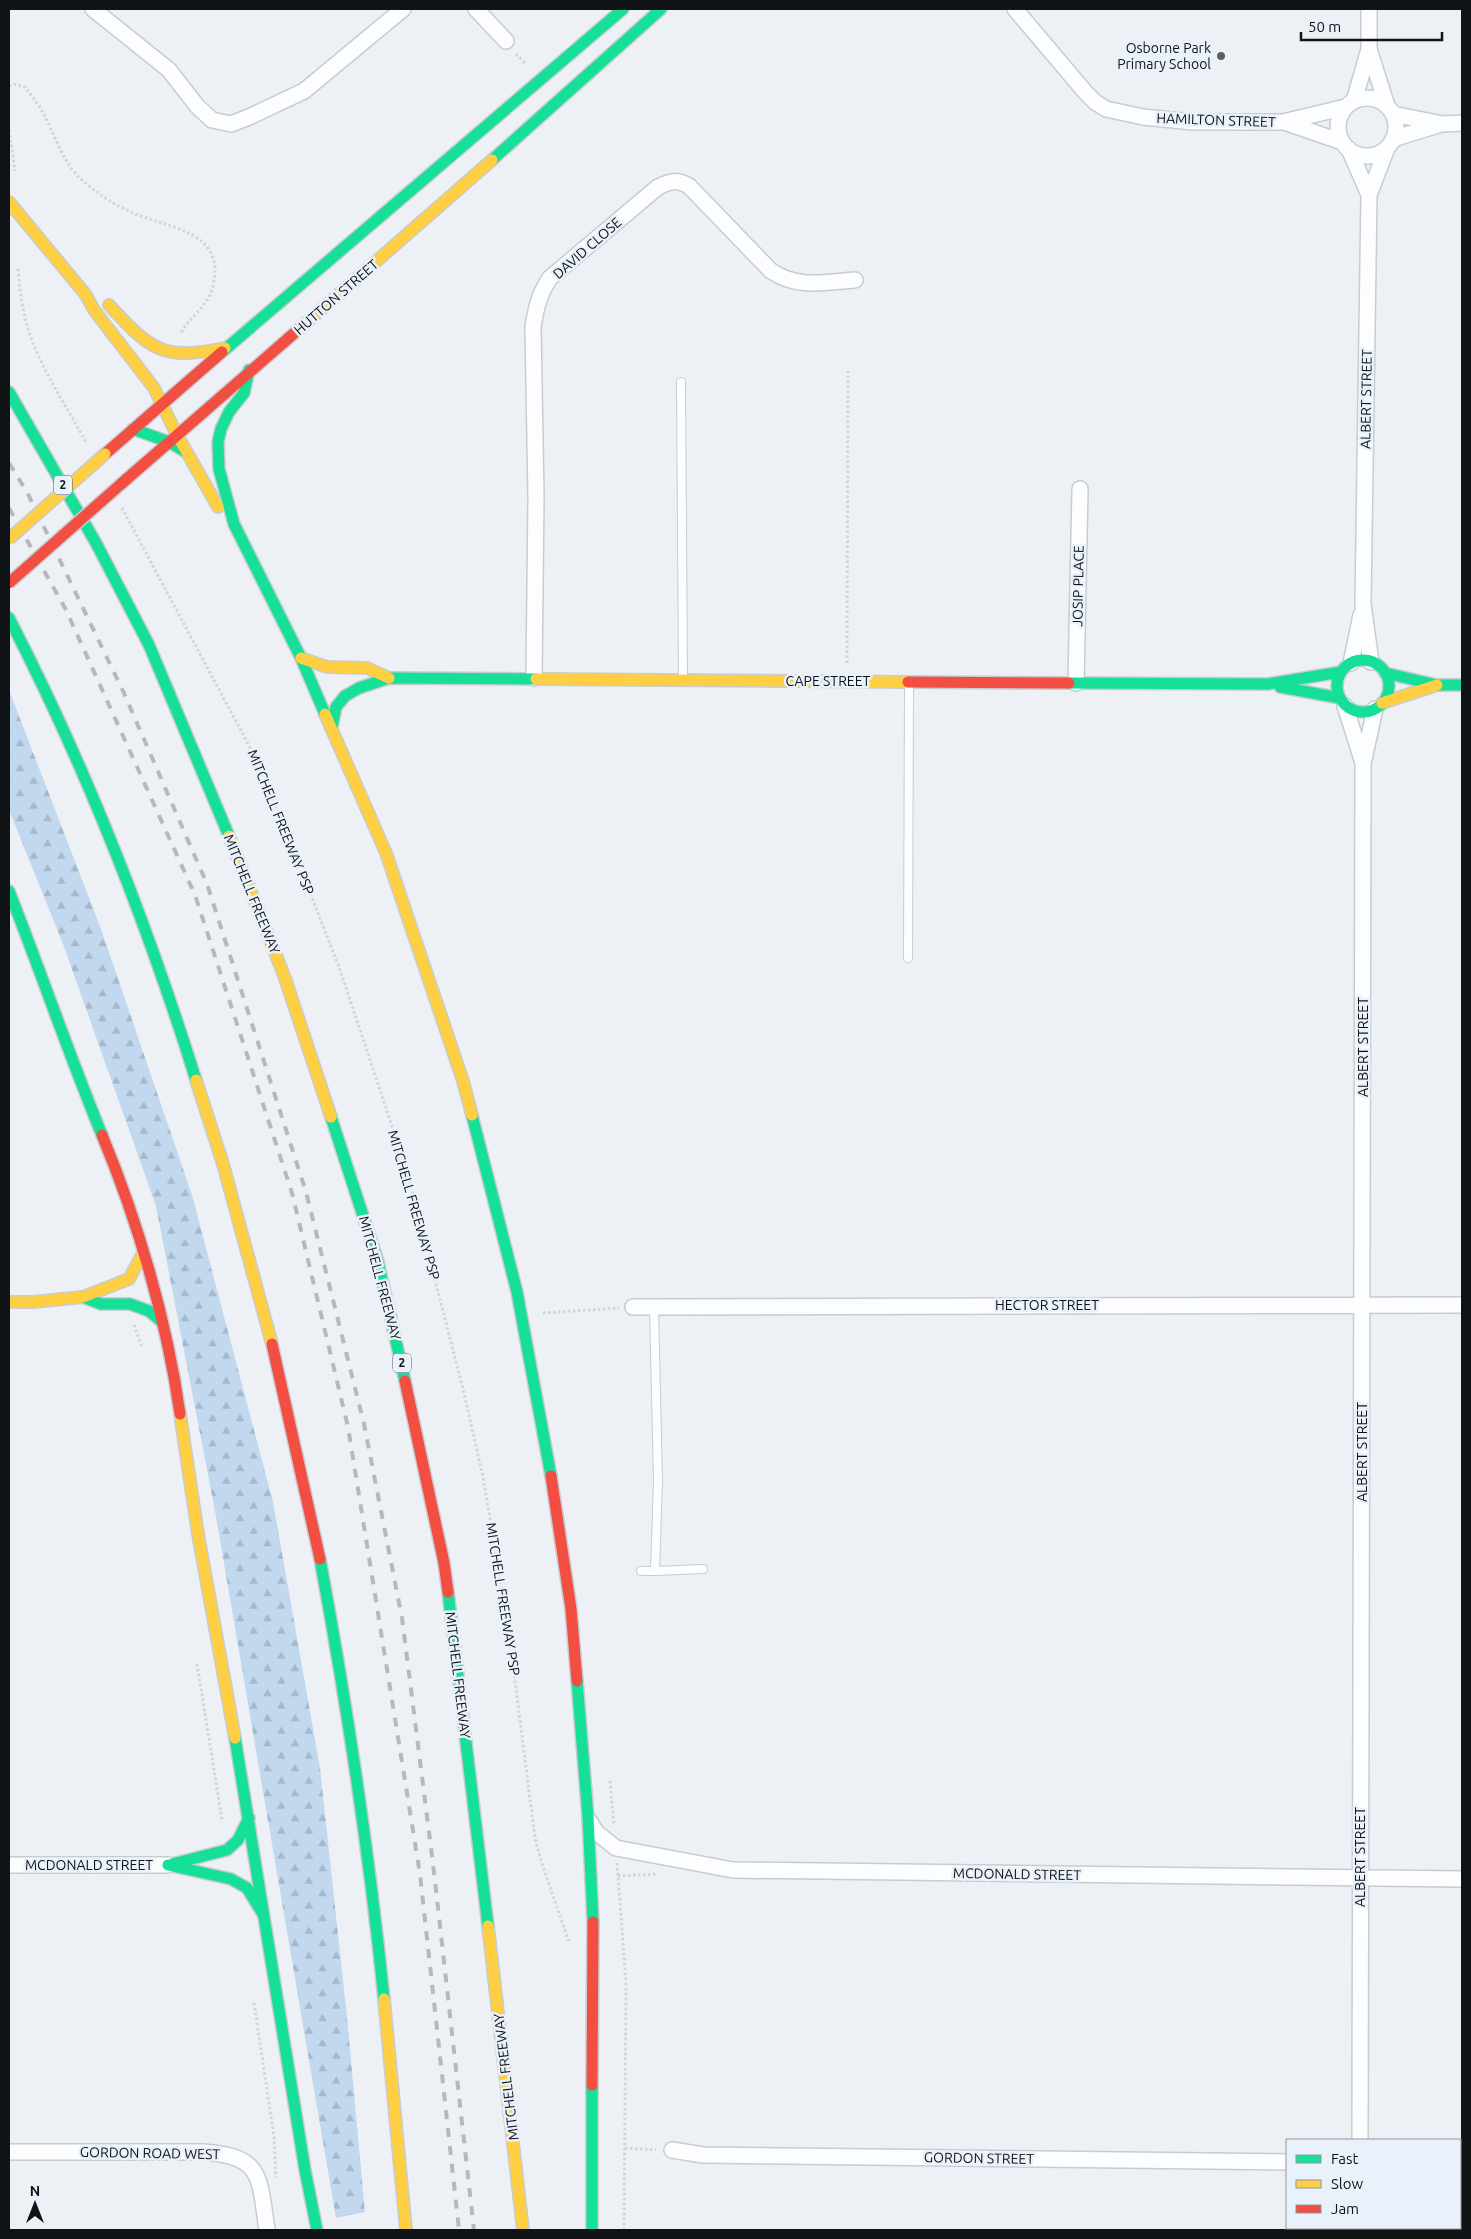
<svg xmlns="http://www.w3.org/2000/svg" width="1471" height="2239" viewBox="0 0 1471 2239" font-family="Ubuntu,sans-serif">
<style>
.forest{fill:url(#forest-firs)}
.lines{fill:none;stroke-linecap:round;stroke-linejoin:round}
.lane-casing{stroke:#c8ccd0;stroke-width:10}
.street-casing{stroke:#c8ccd0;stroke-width:18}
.fast-casing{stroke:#c8ccd0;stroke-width:14}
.slow-casing{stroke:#c8ccd0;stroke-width:14}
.jam-casing{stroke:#c8ccd0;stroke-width:14}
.path{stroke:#d3d4d6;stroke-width:3;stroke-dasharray:2.5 2.5;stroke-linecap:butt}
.lane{stroke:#fcfdfe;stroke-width:8}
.street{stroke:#fcfdfe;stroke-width:15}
.fast{stroke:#16e098;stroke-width:11}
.slow{stroke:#ffcf43;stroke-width:11}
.jam{stroke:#f24e42;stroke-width:11}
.rail{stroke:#b7b8ba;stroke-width:4;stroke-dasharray:9 9;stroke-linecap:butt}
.slow-bridge-casing{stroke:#c8ccd0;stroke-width:14;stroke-linecap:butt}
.jam-bridge-casing{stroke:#c8ccd0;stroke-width:14;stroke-linecap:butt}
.slow-bridge{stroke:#ffcf43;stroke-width:11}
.jam-bridge{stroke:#f24e42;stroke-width:11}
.poi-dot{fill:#5d6164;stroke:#e9f1fa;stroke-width:2}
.labels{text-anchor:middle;stroke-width:5;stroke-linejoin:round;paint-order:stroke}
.shield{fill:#e9f1fa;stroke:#51565a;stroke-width:1}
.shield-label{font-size:12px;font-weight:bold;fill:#101316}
.poi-label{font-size:14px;fill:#101316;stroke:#e9f1fa;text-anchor:end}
.street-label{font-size:14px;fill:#101316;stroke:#e9f1fa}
</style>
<defs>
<pattern id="forest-firs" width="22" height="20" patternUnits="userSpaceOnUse" patternTransform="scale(1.25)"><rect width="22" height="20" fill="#c2d8ef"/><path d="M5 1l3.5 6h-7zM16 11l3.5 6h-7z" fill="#a6b8cc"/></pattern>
</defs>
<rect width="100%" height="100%" fill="#edf1f6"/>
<path class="forest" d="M9,690l92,239 91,266 81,307 47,266 27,249 18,195 -29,6 -121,-707 -59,-305 -93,-262 -54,-134z"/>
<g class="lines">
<g class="lane-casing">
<path id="lane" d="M681,382l2,296
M908,958l1,-275
M641,1571h14l3,-90 -4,-174
M655,1571l48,-2"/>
</g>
<g class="street-casing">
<path id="street" d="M93,9l76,61 28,36 15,14 19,4 18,-7 55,-26 99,-82
M476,9l30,32
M1015,9l71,84 9,9 11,7 37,8 50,5h90l63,-15
M1369,49l18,57
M1338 127a29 29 0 1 1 58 0a29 29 0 1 1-58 0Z
M1354,101l15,-52v-40
M1393,114l50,10 19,-1
M1284,122l58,20
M1393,139l48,-15
M1349,149l20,46
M1371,662l-8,-58 6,-409 18,-47
M1351,663l10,-48
M534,678l2,-181 -3,-170c3,-19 6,-33 17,-49l108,-91c13,-6 18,-8 31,-1l82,85c27,18 53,11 84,9
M1076,683l4,-194
M1345,706l18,57
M633,1307l829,-2
M590,1822l6,10 20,16 117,22 729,9
M9,1865h159
M1360,2140l3,-1376 12,-55
M672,2150l31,5 584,7
M9,2152h194c61,4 56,26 64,78
M1359,2230v-2"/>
</g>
<g class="fast-casing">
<path id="fast" d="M492,160l169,-151
M222,352l401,-343
M249,370l-5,23 -15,19 -8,17 -3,13 1,27 15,55 67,134 24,56
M9,392l87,151 53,102 80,191
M133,429l36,13 17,10
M9,618c77,149 137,302 187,462
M1337 686a26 26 0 1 1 52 0a26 26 0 1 1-52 0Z
M1385,673l52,12h25
M1069,683l199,1 73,-12
M1280,687l60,11
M332,727l4,-20 9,-11 14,-8 30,-10 147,1
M9,891c32,81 60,164 93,244
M472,1115l45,177 34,184
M331,1117l47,145 27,119
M83,1297l18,7h29l19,7 12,10
M320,1559c27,146 49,292 64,440
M448,1592l40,334
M577,1681l11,136 5,105
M235,1738l70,432 12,60
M172,1864l55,-14 11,-10 11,-22
M168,1865l63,14 16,9 16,26
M592,2230v-145"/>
</g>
<g class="slow-casing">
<path id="slow" d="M9,202l77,93 8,15 60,78 23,47 41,72
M109,305c42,45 53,56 116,43
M299,329l193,-169
M301,658l26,9 40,1 22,10
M536,679l372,3
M1382,703l55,-18
M325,714l61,139 77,228 9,34
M229,836l56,142 46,139
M196,1080l27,84 49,180
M9,1302h24l50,-5 46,-18 14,-26
M180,1414l18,120 37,204
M488,1926l35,304
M384,1999l22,231"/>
</g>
<g class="jam-casing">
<path id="jam" d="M105,454l117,-102
M121,484l178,-155
M908,682l161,1
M102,1135c36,87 65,186 78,279
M272,1344l48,215
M405,1381l39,182 4,29
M551,1476l20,133 6,72
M592,2085l1,-163"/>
</g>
<path class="path" d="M516,54l10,10
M9,86l5,-2 11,3c5,7 11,14 16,22 14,24 20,53 42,72 14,12 31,24 48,31 35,16 96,18 82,74 -4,20 -23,30 -32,47
M9,130l6,41
M18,269c2,23 5,47 13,69 14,37 37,71 56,106
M122,508l140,262 77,197 68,204 56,218 20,88 26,157 26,204 7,26 27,78
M847,663l1,-292
M543,1313l76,-5
M134,1325l8,22
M197,1664l25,156
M610,1781l4,44
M617,1863l9,120 -2,247
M618,1876l40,-2
M254,2003l20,133 2,42
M625,2148l31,2"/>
<use href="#lane" class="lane"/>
<use href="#street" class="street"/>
<use href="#fast" class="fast"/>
<use href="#slow" class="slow"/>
<use href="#jam" class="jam"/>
<path class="rail" d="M9,463l18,29 96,199 84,193 99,308 58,232 38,194 32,254 40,358
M9,508l57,102 129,285 97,298 56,234 72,447 39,356"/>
<g class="slow-bridge-casing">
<path id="slow-bridge" d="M9,539l96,-85"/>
</g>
<g class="jam-bridge-casing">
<path id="jam-bridge" d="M9,583l112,-99"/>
</g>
<use href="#slow-bridge" class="slow-bridge"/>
<use href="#jam-bridge" class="jam-bridge"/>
</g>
<circle class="poi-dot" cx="1221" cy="56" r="5"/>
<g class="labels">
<g class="shield">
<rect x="54" y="475.5" width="18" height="19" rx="4"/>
<rect x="393" y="1353.5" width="18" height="19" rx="4"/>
</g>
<g class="shield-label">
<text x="63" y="489">2</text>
<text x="402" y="1367">2</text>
</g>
<g class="poi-label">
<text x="1211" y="53">Osborne Park<tspan x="1211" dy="16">Primary School</tspan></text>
</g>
<g class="street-label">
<text transform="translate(1216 120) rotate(2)" y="5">HAMILTON STREET</text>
<text transform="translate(587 248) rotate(-41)" y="5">DAVID CLOSE</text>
<text transform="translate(336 297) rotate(-41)" y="5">HUTTON STREET</text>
<text transform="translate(1366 399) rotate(-89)" y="5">ALBERT STREET</text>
<text transform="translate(1078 586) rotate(-89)" y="5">JOSIP PLACE</text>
<text x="828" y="686">CAPE STREET</text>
<text transform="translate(281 822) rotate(68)" y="5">MITCHELL FREEWAY PSP</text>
<text transform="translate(252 894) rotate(68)" y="5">MITCHELL FREEWAY</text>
<text transform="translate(1363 1047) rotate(-90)" y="5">ALBERT STREET</text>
<text transform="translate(414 1205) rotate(74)" y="5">MITCHELL FREEWAY PSP</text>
<text transform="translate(380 1278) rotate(75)" y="5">MITCHELL FREEWAY</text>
<text x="1047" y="1310">HECTOR STREET</text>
<text transform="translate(1362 1452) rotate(-90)" y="5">ALBERT STREET</text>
<text transform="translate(503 1599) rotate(81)" y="5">MITCHELL FREEWAY PSP</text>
<text transform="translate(458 1675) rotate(83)" y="5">MITCHELL FREEWAY</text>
<text transform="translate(1360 1857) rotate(-90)" y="5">ALBERT STREET</text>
<text x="89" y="1870">MCDONALD STREET</text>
<text transform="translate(1017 1874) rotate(1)" y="5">MCDONALD STREET</text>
<text transform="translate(506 2077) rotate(-97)" y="5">MITCHELL FREEWAY</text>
<text transform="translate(150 2153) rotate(1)" y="5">GORDON ROAD WEST</text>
<text transform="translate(979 2158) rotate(1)" y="5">GORDON STREET</text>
</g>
</g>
<rect width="1471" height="2239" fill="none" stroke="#101316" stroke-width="20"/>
<rect x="1286" y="2139" width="175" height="90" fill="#e9f1fa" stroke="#92989f"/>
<rect x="1296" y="2155" width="25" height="8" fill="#16e098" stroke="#92989f"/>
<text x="1331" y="2164" font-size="15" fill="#101316">Fast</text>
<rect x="1296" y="2180" width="25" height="8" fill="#ffcf43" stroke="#92989f"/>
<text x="1331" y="2189" font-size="15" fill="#101316">Slow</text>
<rect x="1296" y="2205" width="25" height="8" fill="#f24e42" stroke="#92989f"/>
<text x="1331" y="2214" font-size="15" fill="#101316">Jam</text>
<g transform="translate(35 2204)" stroke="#e9f1fa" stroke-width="4" paint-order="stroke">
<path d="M0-4L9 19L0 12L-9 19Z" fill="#101316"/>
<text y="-8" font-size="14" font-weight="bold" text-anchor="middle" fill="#101316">N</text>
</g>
<path d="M1301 32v8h141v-8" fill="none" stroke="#101316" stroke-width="2.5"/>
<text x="1308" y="32" font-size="15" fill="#101316" stroke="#e9f1fa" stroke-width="4" paint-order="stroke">50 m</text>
</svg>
